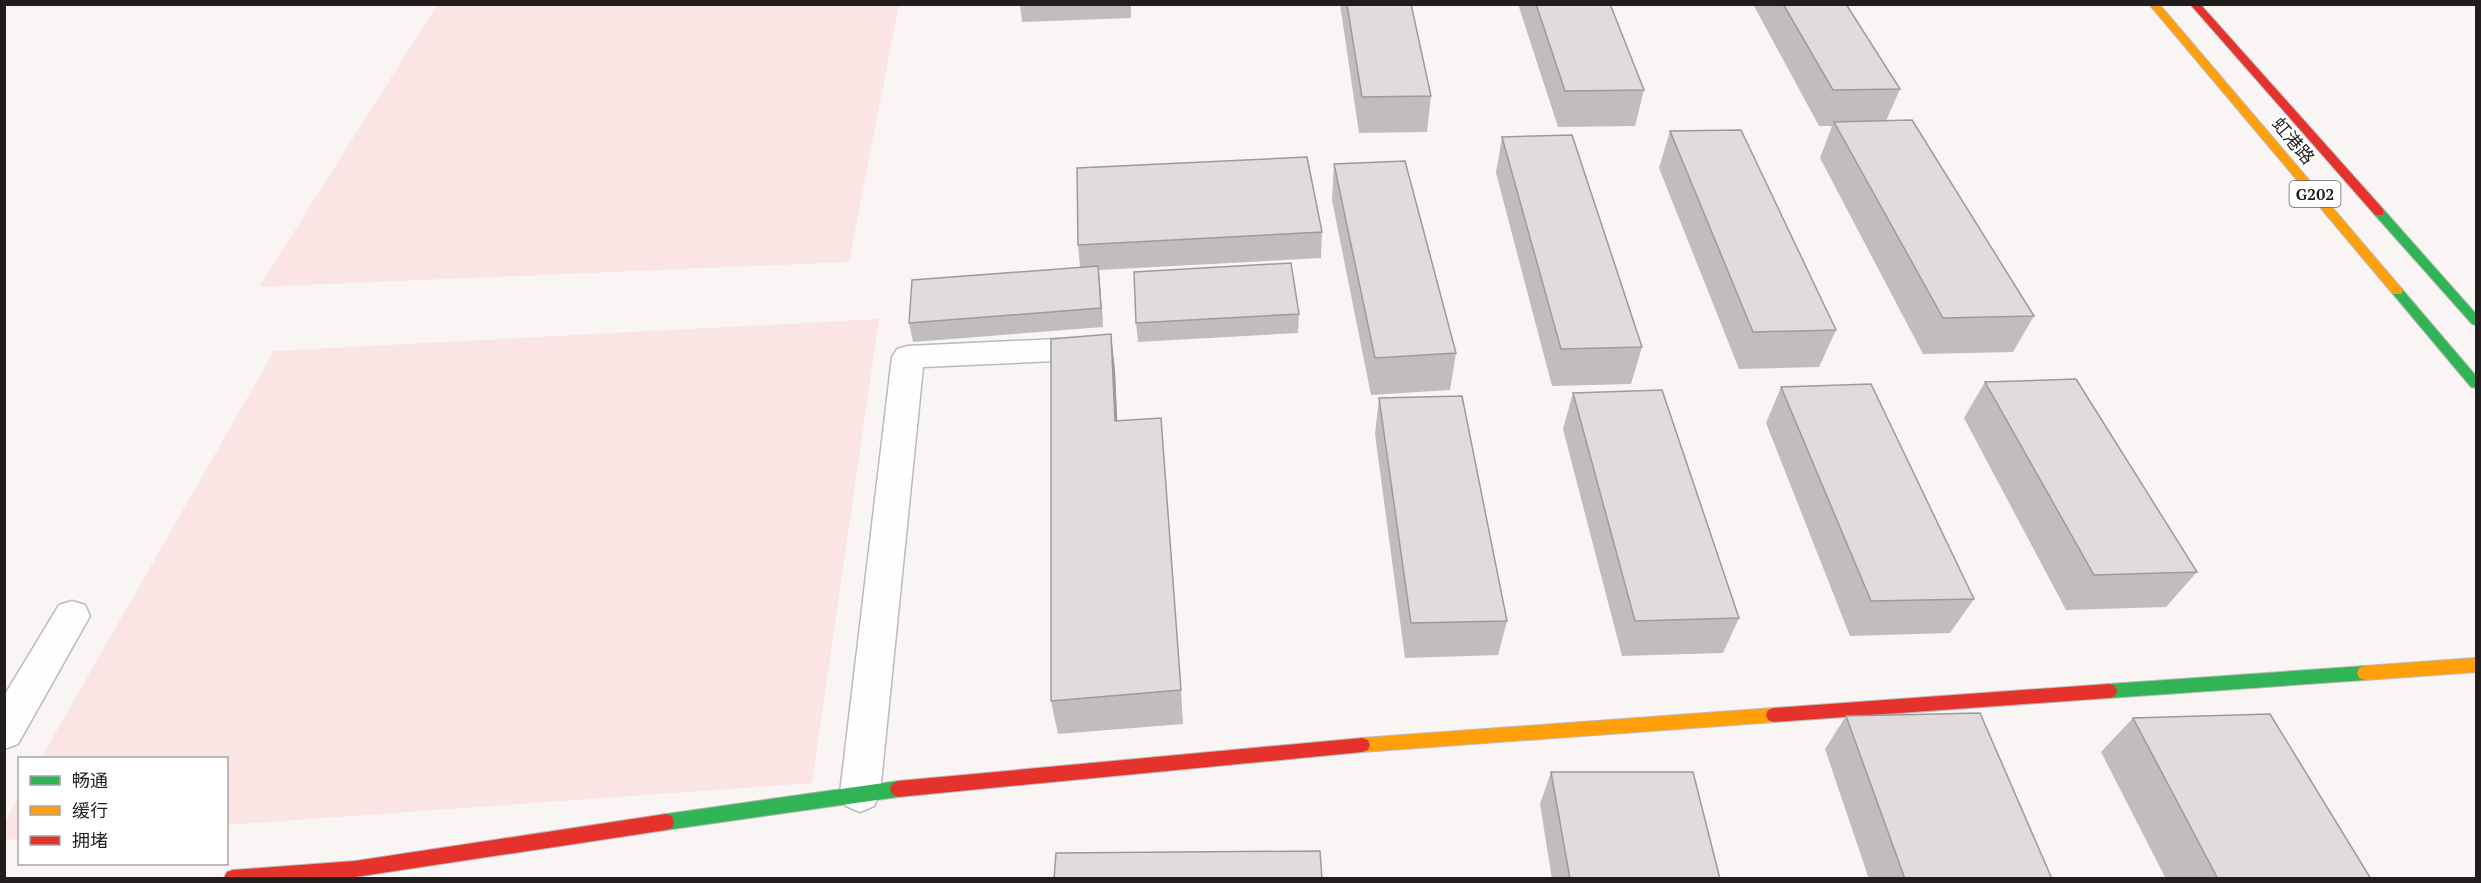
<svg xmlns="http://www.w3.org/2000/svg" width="2481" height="883" viewBox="0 0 2481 883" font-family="'PT Serif','Noto Sans SC',serif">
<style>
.green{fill:#fbe5e4}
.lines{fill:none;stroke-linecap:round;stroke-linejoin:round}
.street-casing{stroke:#beb9b9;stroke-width:3}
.fast-casing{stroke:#beb9b9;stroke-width:2}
.slow-casing{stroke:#beb9b9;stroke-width:2}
.jam-casing{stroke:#beb9b9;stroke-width:2}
.street{fill:#fefefe;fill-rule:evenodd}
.fast{fill:#30b455;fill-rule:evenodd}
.slow{fill:#ff9f0a;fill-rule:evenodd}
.jam{fill:#e5322d;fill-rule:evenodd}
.wall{fill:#c1bdbc}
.shaded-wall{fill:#9d9a99}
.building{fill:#e0dcdb;stroke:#9d9a99;stroke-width:1.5}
.labels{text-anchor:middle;stroke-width:5;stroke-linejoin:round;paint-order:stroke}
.shield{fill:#fff;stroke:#646161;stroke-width:1.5}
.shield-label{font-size:16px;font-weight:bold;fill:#221d1d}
.street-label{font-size:18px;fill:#221d1d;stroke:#fff}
</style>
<rect width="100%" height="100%" fill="#faf5f5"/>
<path class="green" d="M437,5h462l-50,257 -590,25z
M879,319l-67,464 -585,42 -1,-67h-185l233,-407z
M19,796v43l-14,1v-17z"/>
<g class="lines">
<g class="street-casing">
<path id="street" d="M1057,339l11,3 4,8 -4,8 -11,3 -134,6 -43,426 -6,13 -14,6 -14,-6 -6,-13 52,-436 5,-8 11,-3z
M72,601l13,4 5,11 -72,128 -14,5v-53l55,-91z"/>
</g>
<g class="fast-casing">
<path id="fast" d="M2379,208l4,1 93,105v11l-4,-1 -97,-109 -2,-3z
M2397,287l4,1 75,88v12l-5,-1 -78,-93 -2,-3z
M2365,666l6,2 2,5 -2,5 -6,2 -256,18 -6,-2 -2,-5 2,-5 6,-2z
M898,781l6,3 2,5 -2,5 -6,3 -232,33 -6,-2 -2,-6 2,-6 6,-2z"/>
</g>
<g class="slow-casing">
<path id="slow" d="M2149,4h10l242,284 2,3 -2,3h-8z
M2476,658v14l-111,8 -6,-2 -2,-5 2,-5 6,-2z
M1774,708l6,2 2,5 -2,5 -6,2 -412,30 -6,-2 -2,-5 2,-5 6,-2z"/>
</g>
<g class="jam-casing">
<path id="jam" d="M2190,4h10l183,205v6h-8z
M2109,684l6,2 2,5 -2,5 -6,2 -335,24 -6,-2 -2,-5 2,-5 6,-2z
M1362,738l6,2 2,5 -2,5 -6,2 -464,45 -6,-3 -2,-5 2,-5 6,-3z
M666,814l6,2 2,6 -2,6 -6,2 -311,47 -131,1 3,-6 6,-2 122,-9z"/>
</g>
<use href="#street" class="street"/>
<use href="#fast" class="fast"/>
<use href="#slow" class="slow"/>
<use href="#jam" class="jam"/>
</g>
<path class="wall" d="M1020,4h111v14l-109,4z
M1340,4h71l20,92 -4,36 -68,1z
M1518,4h92l34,86 -9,36 -77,1z
M1753,4h93l54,85 -14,32 148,195 -21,36 -90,2 -103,-196 12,-32h-13z
M1670,131l166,199 -17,37 -80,2 -80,-201z
M1502,137l140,210 -11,37 -79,2 -56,-213z
M1334,164l122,189 -6,37 -79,5 -39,-195z
M1322,232l-1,26 -222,12 4,57 -190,15 -4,-19 171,-55 -2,-23z
M1299,314l-1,19 -160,9 -2,-19z
M1111,334l4,37 2,50 64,269 2,34 -125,10 -7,-33z
M1985,382l212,190 -31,35 -100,3 -102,-192z
M1781,387l193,212 -24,34 -100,3 -84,-213z
M1573,393l166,225 -16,35 -101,3 -59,-227z
M1379,398l128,223 -9,34 -93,3 -30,-224z
M1846,716l206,163h-183l-44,-130z
M2133,718l238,161h-205l-65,-127z
M1551,772l169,107h-168l-12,-75z"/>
<path class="shaded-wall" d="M1098,266l2,19 3,42 -2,-19z
M1111,334l4,37 4,87 -4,-37z"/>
<path class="building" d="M1347,4h64l20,92 -69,1z
M1536,4h74l34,86 -79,1z
M1783,4h63l54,85 -67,1z
M1912,120l122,196 -91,2 -109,-196z
M1741,130l95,200 -83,2 -83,-201z
M1572,135l70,212 -81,2 -59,-212z
M1307,157l15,75 -244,13 -1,-77z
M1405,161l51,192 -81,5 -41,-194z
M1291,263l8,51 -163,9 -2,-51z
M1098,266l3,42 -192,15 3,-43z
M1111,334l4,87 46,-3 20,272 -130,11v-362z
M2076,379l121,193 -103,3 -109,-193z
M1871,384l103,215 -103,2 -90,-214z
M1662,390l77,228 -104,3 -62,-228z
M1462,396l45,225 -96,2 -32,-225z
M1980,713l72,166h-147l-59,-163z
M2270,714l101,165h-153l-85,-161z
M1551,772h142l27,107h-150z
M1320,851l2,28h-268l2,-26z"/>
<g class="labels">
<rect class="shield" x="2289.5" y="181" width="51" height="26" rx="4.5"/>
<g class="shield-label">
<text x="2315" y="200">G202</text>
</g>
<g class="street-label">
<text transform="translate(2293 141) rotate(50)" y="6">虹港路</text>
</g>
</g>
<rect width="2481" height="883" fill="none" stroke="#221d1d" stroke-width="12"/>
<rect x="18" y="757" width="210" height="108" fill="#ffffff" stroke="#a7a5a5" stroke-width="1.5"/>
<rect x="30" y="776" width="30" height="9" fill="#30b455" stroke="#a7a5a5" stroke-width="1.5"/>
<text x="72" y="787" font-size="18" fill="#221d1d">畅通</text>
<rect x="30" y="806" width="30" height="9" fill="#ff9f0a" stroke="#a7a5a5" stroke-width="1.5"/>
<text x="72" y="817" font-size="18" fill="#221d1d">缓行</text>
<rect x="30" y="836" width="30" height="9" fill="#e5322d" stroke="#a7a5a5" stroke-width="1.5"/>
<text x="72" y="847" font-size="18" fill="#221d1d">拥堵</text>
</svg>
